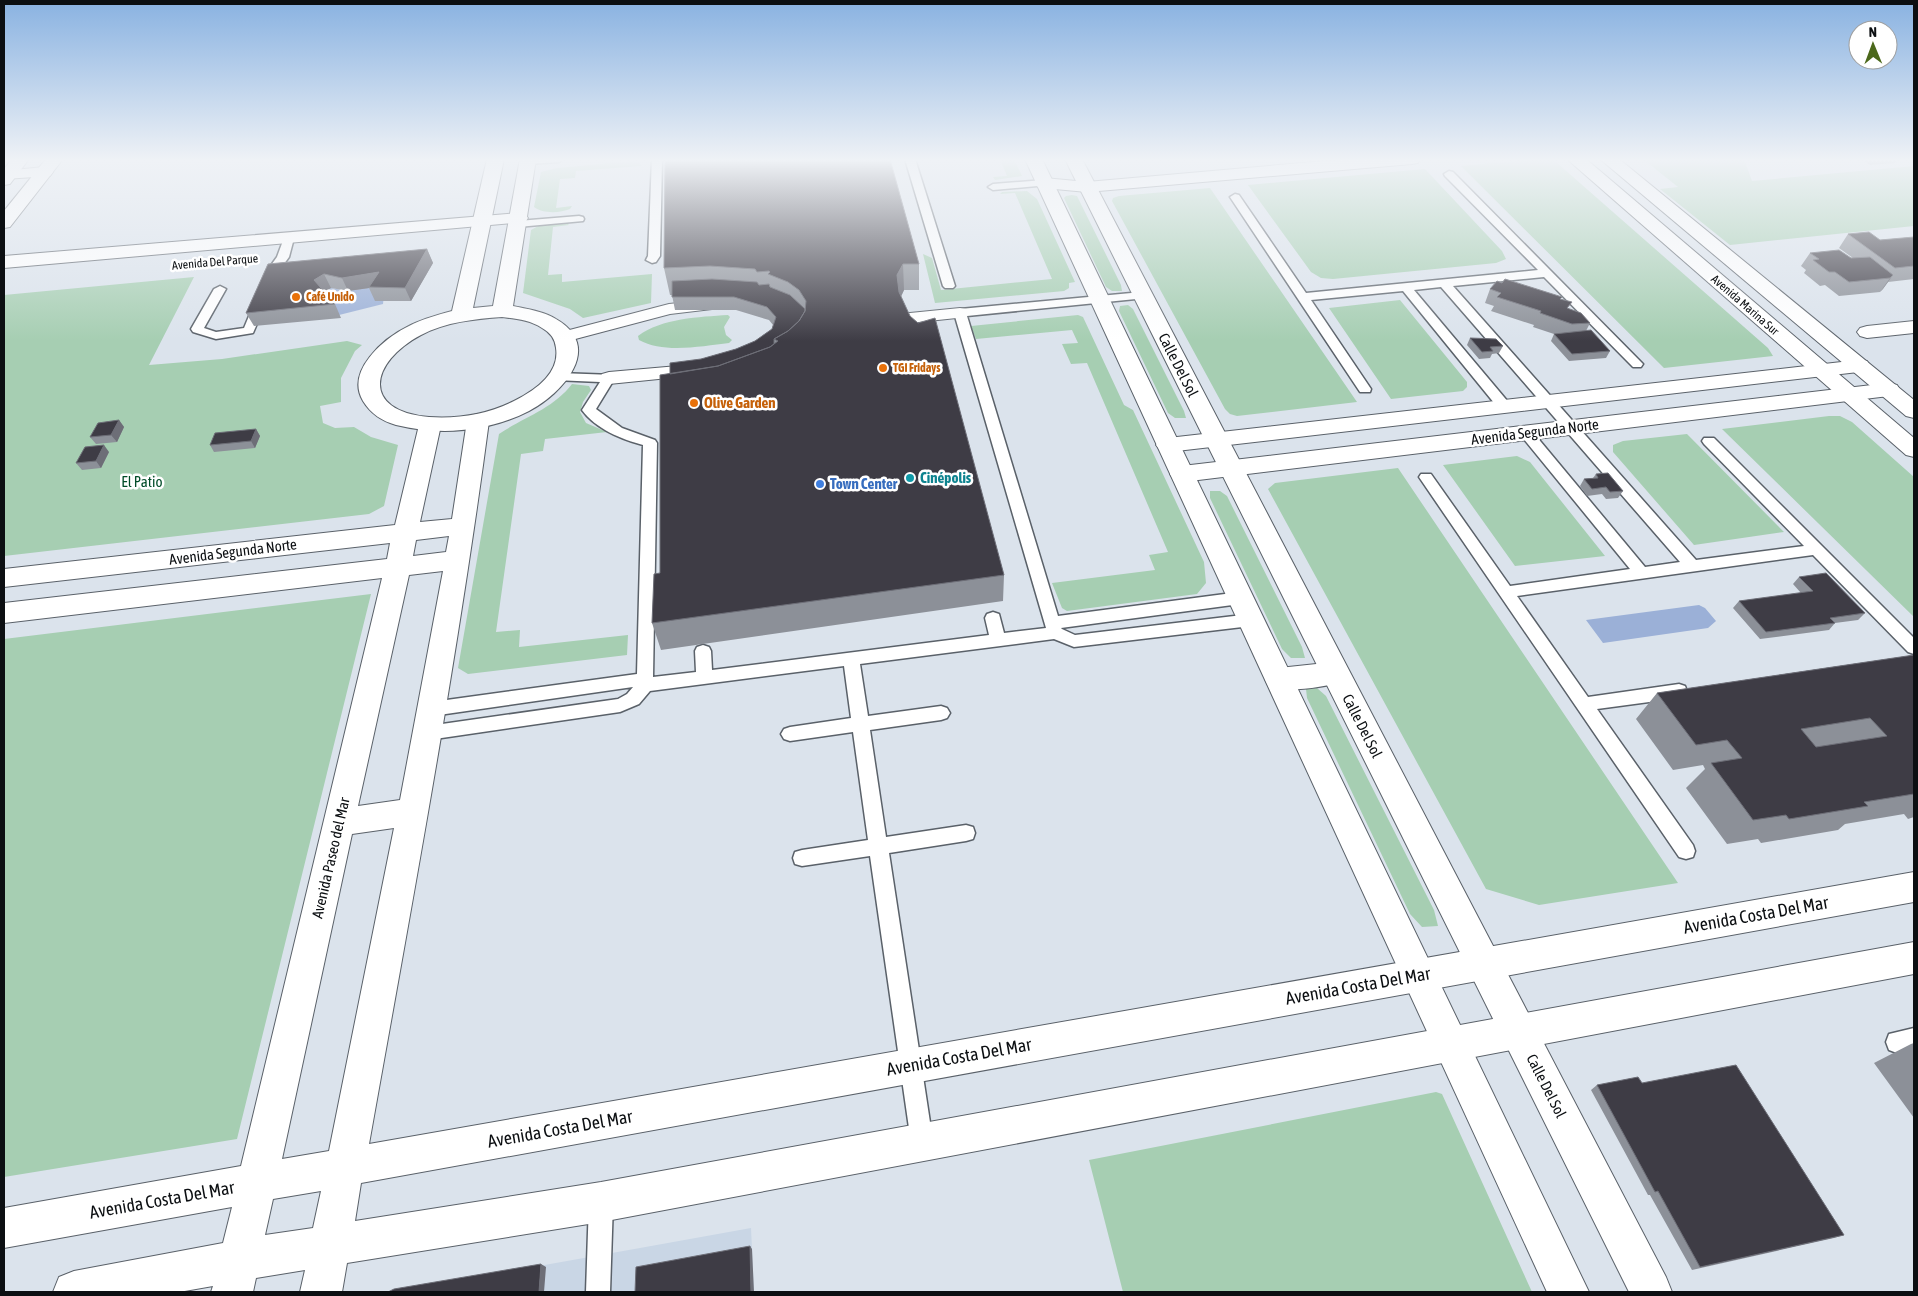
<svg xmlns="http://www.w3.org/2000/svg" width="1918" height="1296" viewBox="0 0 1918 1296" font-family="'Asap Condensed',sans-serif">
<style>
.built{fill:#c9d6e5}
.green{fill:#a6ceb2}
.water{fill:#9bb0d7}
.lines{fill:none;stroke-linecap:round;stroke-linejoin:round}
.service-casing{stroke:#5a6169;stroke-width:3}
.pedestrian-casing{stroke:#5a6169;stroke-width:2}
.minor-casing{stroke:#5a6169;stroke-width:2}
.tertiary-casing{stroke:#5a6169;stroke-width:2}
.service{fill:#fff;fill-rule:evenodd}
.pedestrian{fill:#fff;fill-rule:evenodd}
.minor{fill:#fff;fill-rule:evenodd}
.tertiary{fill:#fff;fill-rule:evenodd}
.wall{fill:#8c9098}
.shaded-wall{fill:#6d6e77}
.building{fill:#3e3c45;stroke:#6d6e77;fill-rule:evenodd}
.food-dot{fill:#e8710a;stroke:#fff;stroke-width:2}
.culture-dot{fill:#0f9aa8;stroke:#fff;stroke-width:2}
.shop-dot{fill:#3f7fe0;stroke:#fff;stroke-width:2}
.labels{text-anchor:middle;stroke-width:5;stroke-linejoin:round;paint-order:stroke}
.far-street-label{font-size:12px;fill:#0c0f12;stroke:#fff}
.far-food-label{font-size:12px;font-weight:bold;fill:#c56008;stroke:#fff;text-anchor:start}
.street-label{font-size:15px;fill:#0c0f12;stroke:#fff}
.food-label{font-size:15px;font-weight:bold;fill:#c56008;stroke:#fff;text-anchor:start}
.culture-label{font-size:15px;font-weight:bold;fill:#0d838f;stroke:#fff;text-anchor:start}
.park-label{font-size:15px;fill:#014c28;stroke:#fff}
.shop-label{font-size:15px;font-weight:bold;fill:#366cbe;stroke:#fff;text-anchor:start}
.near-street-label{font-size:18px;fill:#0c0f12;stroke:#fff}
</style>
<rect width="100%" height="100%" fill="#dbe3ec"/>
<path class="built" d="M751,1228l3,64h-360l246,-44z"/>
<path class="green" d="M1000,159h14l8,17 -27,4 -2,-3 14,-1z
M1536,159h14l6,3 212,186 5,8 -109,12 -203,-202z
M1643,159h101l8,22 162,-15v60l-184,19 -70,-56 18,-2z
M634,161l6,2 1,3 -65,5 -1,7 -15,1 -4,29 16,-2 -2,3c-10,4 -27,5 -36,-2l7,-35 16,-4z
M1425,169l77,82 4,8 -10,4 -163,16 -12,-1 -10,-6 -63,-87z
M1210,188l147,214 -120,14 -7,-2 -5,-5 -113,-208 1,-3 6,-2z
M1027,191l10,8 38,83 -6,1v5l-5,3 -129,12 -12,-49 9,4 9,32 111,-11 -37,-86 -15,1 2,-2z
M1072,195l5,1 44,89 1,6h-10l-6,-4 -42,-89 2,-2z
M566,222l3,3 -16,2 -5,48 14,-1v8l90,-8 -1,29 -68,15 -13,-9 -47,-16 8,-63 11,-6z
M194,277l-45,88 73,-6 125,-18 15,4 -7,6 -14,27v24l-21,4 3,17 12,5 19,-1 17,10 27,8 -14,61 -15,8 -365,42v-261z
M1400,300l67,82v5l-4,4 -72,8 -62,-91z
M1128,305l5,4 51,102 2,7h-11l-7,-5 -49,-102 1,-5z
M728,315l2,2 -6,10 2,8 6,5 -3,3c-27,3 -65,11 -90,-3l-1,-4c24,-18 61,-19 90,-21z
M1078,315l5,2 41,88 9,5 71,152 2,21 -9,11 -130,17 -5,-3 -10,-25 103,-13 -6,-15 19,-3 -81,-189 -16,1 -9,-20 16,-1 -6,-13 -96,9 -5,-13z
M572,384l17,2 2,4 -8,12 -3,10 6,11 21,9 -62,7 -2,12 -22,3 -25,178 24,-2 -1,17 109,-12 -1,20 -159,19 -10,-6 41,-234c25,-17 54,-25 73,-50z
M1829,416h11l12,6 62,55v140l-192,-188z
M1687,434l97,98 -90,13 -81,-93v-7l10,-4z
M1517,456l13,6 75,94 -90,10 -72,-101z
M1398,468l280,415 -139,22 -53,-16 -218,-400 7,-6z
M1210,491h10l7,5 75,151 3,11h-14l-9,-9 -72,-151z
M371,594l-134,545 -233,38v-538z
M1317,688l9,8 108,214 4,16 -16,1 -12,-13 -103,-216 -1,-9z
M1436,1092l6,2 90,198h-409l-34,-132z"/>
<path class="water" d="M385,285l-2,19 -44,11 -18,-21 10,-6 17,3z
M1699,605l6,3 11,13 -8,7 -105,15 -17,-23z"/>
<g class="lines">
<g class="service-casing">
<path id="service" d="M524,159h40l-5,3 -31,2 -4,-1z
M652,159h10l-2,97 -4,6 -4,1 -6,-3 2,-4z
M905,159h10l40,127 -2,2h-8l-2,-2z
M1449,171l4,1 190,192 -2,3h-8l-89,-90 -91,9 243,274 108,-14 -100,-102 -2,-3 2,-3h10l200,200v16l-6,-2 -95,-97 -296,41 71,101 91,-13 6,2 2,5 -2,5 -6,2 -82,11 96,136 2,6 -2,6 -7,2 -7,-2 -260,-380 2,-3h10l79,112 120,-17 -111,-136 2,-3h10l114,137 35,-5 -239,-275 -27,3 95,113 2,3 -2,3h-10l-96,-118 -92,9 60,89 -1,3h-10l-130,-195 5,-3 4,1 67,98 232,-23 -93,-94 -1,-2z
M1044,180l5,3 -1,2 -55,5 -5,-3 5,-3z
M579,216l4,1 1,2 -1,2 -65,6 -5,-3 5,-3z
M289,235l5,3 -5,19 -8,11 -28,65 -37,6 -23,-7 -2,-3 23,-40 6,-3 6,3 -22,39 12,4 28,-4 25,-60 8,-11 7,-19z
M1142,292l4,2 2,2 -2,2 -179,18 91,300 182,-24 6,2 2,4 -2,4 -6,2 -179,24 1,1 13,6 176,-21 6,2 2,4 -2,4 -6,2 -177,21 -20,-8 -194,25 8,52 73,-10 6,2 3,5 -3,5 -6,2 -71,10 16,107 80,-12 7,2 2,6 -2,6 -7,2 -77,12 44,289 -3,8 -8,3 -8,-3 -3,-8 -41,-286 -68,10 -7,-2 -2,-6 2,-6 7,-2 66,-10 -15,-108 -63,9 -6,-2 -3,-5 3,-5 6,-2 61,-9 -7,-52 -194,25 -11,13 -19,8 -192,28 -6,-2 -3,-5 3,-5 6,-2 190,-27 9,-5 6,-7 -201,29 -6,-2 -3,-5 3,-5 6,-2 205,-28 6,-229c-22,-6 -47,-16 -61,-35l18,-28 -46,-2 -1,-3 6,-4 55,2 1,3 -19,31 26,19 33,12 2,3 -4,234 43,-5 -1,-21 2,-4 6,-2 6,2 2,4 1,19 277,-35 -4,-17 2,-4 6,-2 6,2 5,19 42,-5 -92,-315 6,-4z
M1914,1028v22l-17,3 -8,-3 -3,-8 3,-8z
M601,1190l8,4 4,8 -3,90h-24l3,-90 4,-8z"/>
</g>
<g class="pedestrian-casing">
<path id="pedestrian" d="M706,300l6,1 3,4 -3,4 -42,5 -106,28 -6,-1 -3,-4 3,-4 111,-29z
M960,308l6,1 3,4 -3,4 -66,7 -6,-1 -3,-4 3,-4 6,-1z
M701,364l7,2 2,4 -2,4 -99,10 -7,-2 -2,-4 2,-4 7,-2z"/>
</g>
<g class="minor-casing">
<path id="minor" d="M1348,159h72l-2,4 -6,1 -325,28 -43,-4 -6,-1 -3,-4 3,-4 6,-1 43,4z
M44,167l6,1 3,4 -3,4 -46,3v-8z
M519,213l6,1 3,4 -3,4 -521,46v-12z
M1914,321v12l-47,5 -7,-2 -3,-4 3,-4 7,-2z
M1859,360l8,1 3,5 -3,5 -699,81 -8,-2 -4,-5 4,-5 8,-2z
M1889,383l8,2 3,5 -3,5 -715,87 -8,-2 -4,-6 4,-6 8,-2z
M478,414l8,2 3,5c-32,242 -77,482 -120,723l1545,-272v30l-1553,281 -6,38 246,-39 1313,-240v32l-1313,248 -254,41 -5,29h-42l5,-22 -49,8 -3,14h-42l2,-6 -34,6h-126l6,-15 15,-6 149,-28 9,-36 -228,41v-40l237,-42 141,-588 -378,45v-20l383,-44 3,-16 -386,44v-18l391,-44 24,-100 3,-5 8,-2 8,2 3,5 -21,97 32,-3 15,-98 3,-5zM449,536l-3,16 -33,4 3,-16zM443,571l-43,229 -42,6 51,-231zM394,828l-65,323 -47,8 70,-325zM321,1191l-8,37 -48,7 8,-36z
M1335,662l10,3 4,8 -4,8c-19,6 -57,12 -76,6l-4,-8 4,-8 10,-3z"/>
</g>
<g class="tertiary-casing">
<path id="tertiary" d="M12,159h17l-19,25 -6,1v-16z
M46,159h17l-53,68 -6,1v-17z
M487,159h17l-31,149 20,-2 27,-147h16l-23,147c14,3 30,5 43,13 49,28 6,75 -27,92 -41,21 -88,25 -133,14 -14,-4 -25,-11 -33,-24 -18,-30 21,-63 46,-75 13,-7 28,-11 43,-15zM502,317c14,2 28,3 40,11 9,5 13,11 14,20 4,26 -22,43 -42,53 -26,13 -55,18 -85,16 -69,-6 -59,-55 -8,-82 25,-13 53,-16 81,-18z
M1025,159h17l547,1133h-42z
M1065,159h17l584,1118 6,15h-43z
M1567,159h19l328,279v19l-8,-2z
M1600,159h19l295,241v18l-8,-2z"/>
</g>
<use href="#service" class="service"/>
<use href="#pedestrian" class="pedestrian"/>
<use href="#minor" class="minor"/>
<use href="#tertiary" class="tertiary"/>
</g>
<path class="wall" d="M665,159l254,105v26h-15l-3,7 103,278 -1,26 -342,49 -9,-27 8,-50 10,-199 31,-15 35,-10 19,-8 17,-12 1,-4 -4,-5 -33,-10h-61l-3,-15h-2l-6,-27z
M1860,159h38l-3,4 -25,2z
M1848,234l32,6 34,-3v42l-26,3 -8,10 -41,4 -14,-11 -5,1 -16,-13 2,-3 -5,-4 9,-13 43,5 -14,-10z
M427,249l6,14 -22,38h-36l-6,-13 -21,3 -17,-3 -7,4 11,12 6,14 -87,8 -8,-13 22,-49z
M1490,289l71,10 8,10 21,14 -4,8 24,20 -4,7 -37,3 -18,-20 3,-7 -21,-7 1,-2 -43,-14 3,-5 -9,-3z
M1470,338l33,8 -4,7 -7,1 -2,4 -11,1 -12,-14z
M119,420l5,7 -7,15 -21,2 -6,-7z
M256,429l4,7 -5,12 -41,4 -4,-7z
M109,452l-8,16 -19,2 -6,-7z
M1596,474l27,17 -5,7 -12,1 -4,-5 -15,2 -7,-10 4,-7 9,-1z
M1799,577l66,36 -7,7 -23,3 -6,7 -69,9 -27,-31 6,-7 62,-8 -8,-9z
M1914,655v162l-6,2 -4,-5 -59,10 -7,6 -77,13 -3,-4 -31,5 -41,-56 19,-19 -2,-4 -30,5 -37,-51 21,-26z
M1914,1043v75l-40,-55 37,-19z
M1642,1083l202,152 -10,3 -142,32 -42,-75h-2l-57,-105 6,-5z"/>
<path class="shaded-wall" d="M427,249l6,14 -22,38 -6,-13z
M903,264l1,26 -6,12 -1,-27z
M379,272l-10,16 -21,3 -6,-13z
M324,274l7,14 -10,6 -7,-14z
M1893,275l-10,14 -3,3 10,-14z
M119,420l5,7 -7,15 -6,-7z
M256,429l4,7 -5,12 -4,-7z
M104,445l5,7 -8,16 -5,-7z
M750,1246l2,3 2,43h-3z
M541,1264l5,3 -2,25h-5z"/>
<path class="building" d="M665,159h225l29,105h-16l-6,11 2,17 11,24 8,7 17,-5 69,257 -352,48 2,-49 6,-1v-198l58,-9 52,-19 8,-6 -4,-2 14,-8 11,-10 6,-10 1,-10 -7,-11 -11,-8 -20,-8 2,-2 -1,-1 -12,1 -2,-3 -45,-3 -46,2z
M1869,232l11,8 34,-3v29l-19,2 -47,-34z
M427,249l-22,39 -36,-1 10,-15 -37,6 -18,-4 -10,6 21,24 -89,9 22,-49z
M1839,250l12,8 19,-1 23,18 -3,3 -41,4 -14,-10h-6l-16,-12 6,-1 -9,-6z
M712,279l45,3 2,3 10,-1 1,3 20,8 15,14v2l-6,10 -11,10 -14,8v5l-4,3 -52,19 -48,8v-11l31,-4 35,-10 19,-8 17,-12 4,-12 -9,-10 -33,-10h-62v-16z
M1505,279l57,18 -2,2 12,3 -5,6 14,5 9,10 -18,1 -32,-11 1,-2 -44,-14 4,-4 -11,-4 7,-8 5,2z
M1591,330l19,21 -38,3 -18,-20z
M1470,338l26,1 7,7 -13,1 3,4 -11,1z
M119,420l-8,15 -21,2 8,-14z
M256,429l-5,12 -41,4 5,-12z
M104,445l-8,16 -20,2 9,-16z
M1608,473l15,18 -13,1 -4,-5 -14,2 -8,-10 14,-1 -2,-4z
M1826,573l39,40 -35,5 5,5 -69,9 -27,-31 74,-10 -14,-14z
M1914,655v139l-50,8 4,4 -79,13 -3,-4 -33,5 -42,-57 31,-5 -15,-18 -31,5 -39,-52zM1870,718l17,18 -71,11 -15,-18z
M1736,1065l108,170 -144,32 -42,-76 -3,1 -58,-107 41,-8 4,6z
M750,1246l1,46h-116l1,-25z
M541,1264l-2,28h-151l6,-3z"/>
<linearGradient id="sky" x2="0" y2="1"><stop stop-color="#89b2e1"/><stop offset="0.47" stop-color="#eff2f6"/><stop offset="1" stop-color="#eff2f6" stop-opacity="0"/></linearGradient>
<rect width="1918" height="341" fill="url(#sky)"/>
<g class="food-dot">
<circle cx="296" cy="297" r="5"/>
<circle cx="883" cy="368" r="5"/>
<circle cx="694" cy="403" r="5"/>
</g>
<circle class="culture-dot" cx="910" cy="478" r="5"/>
<circle class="shop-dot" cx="820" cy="484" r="5"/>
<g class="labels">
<g class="far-street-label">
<text transform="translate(215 262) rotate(-5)" y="4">Avenida Del Parque</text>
<text transform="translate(1745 305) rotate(41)" y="4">Avenida Marina Sur</text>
</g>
<g class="far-food-label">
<text x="306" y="301">Café Unido</text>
<text x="893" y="372">TGI Fridays</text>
</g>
<g class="street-label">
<text transform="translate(1178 365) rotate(63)" y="5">Calle Del Sol</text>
<text transform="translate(1535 432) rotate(-7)" y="5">Avenida Segunda Norte</text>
<text transform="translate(233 552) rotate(-7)" y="5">Avenida Segunda Norte</text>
<text transform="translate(1362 726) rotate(63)" y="5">Calle Del Sol</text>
<text transform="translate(331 858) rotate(-77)" y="5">Avenida Paseo del Mar</text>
<text transform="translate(1546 1086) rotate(63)" y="5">Calle Del Sol</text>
</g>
<g class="food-label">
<text x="704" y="408">Olive Garden</text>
</g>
<g class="culture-label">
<text x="920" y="483">Cinépolis</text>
</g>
<g class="park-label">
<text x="142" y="487">El Patio</text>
</g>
<g class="shop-label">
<text x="830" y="489">Town Center</text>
</g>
<g class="near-street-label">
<text transform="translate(1756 915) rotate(-10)" y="6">Avenida Costa Del Mar</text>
<text transform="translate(1358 986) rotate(-10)" y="6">Avenida Costa Del Mar</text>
<text transform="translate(959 1057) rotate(-10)" y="6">Avenida Costa Del Mar</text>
<text transform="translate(560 1129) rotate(-10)" y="6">Avenida Costa Del Mar</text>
<text transform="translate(162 1200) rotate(-10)" y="6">Avenida Costa Del Mar</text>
</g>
</g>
<rect width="1918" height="1296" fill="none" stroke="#0c0f12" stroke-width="10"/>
<g transform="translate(1873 45) rotate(359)"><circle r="24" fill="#ffffff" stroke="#9e9fa0"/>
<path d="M0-4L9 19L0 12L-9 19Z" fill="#4b681b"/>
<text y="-8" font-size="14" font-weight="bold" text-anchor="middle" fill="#0c0f12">N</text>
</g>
</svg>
